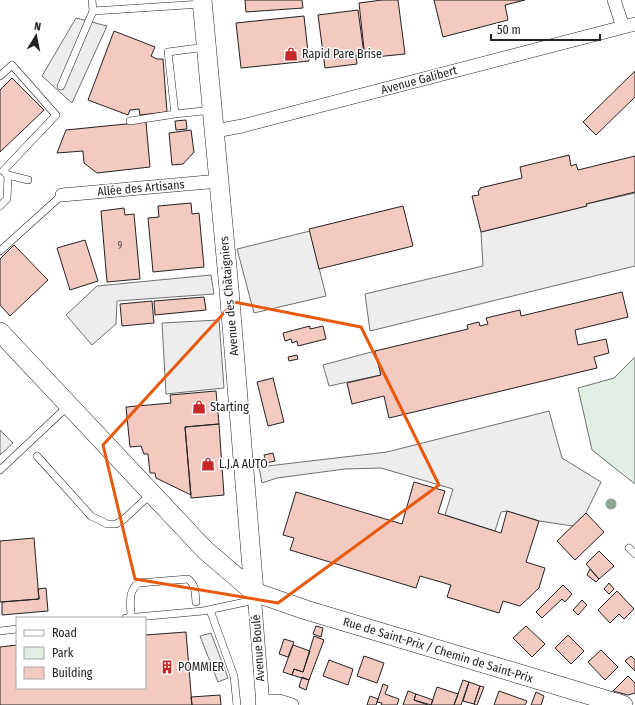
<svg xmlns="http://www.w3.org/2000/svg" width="635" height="705" viewBox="0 0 635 705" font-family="'Fira Sans Condensed',sans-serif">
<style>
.green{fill:#e0efe3;stroke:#6f6f6f}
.parking{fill:#ededed;stroke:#6f6f6f}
.building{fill:#f3c9c0;stroke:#222}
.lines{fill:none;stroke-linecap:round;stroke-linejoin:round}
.lane-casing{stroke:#222;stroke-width:8}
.street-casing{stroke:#222;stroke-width:14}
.secondary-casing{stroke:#222;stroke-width:20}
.lane{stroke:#fff;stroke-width:7}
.street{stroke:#fff;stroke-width:13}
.secondary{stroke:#fff;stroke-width:19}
.tree{fill:#8da692}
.marked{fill:none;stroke:#e8590c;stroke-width:3;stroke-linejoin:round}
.labels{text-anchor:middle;stroke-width:3;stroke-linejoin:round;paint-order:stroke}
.number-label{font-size:10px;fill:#564c4a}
.poi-label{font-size:12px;fill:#222;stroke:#fff;text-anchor:start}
.street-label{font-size:12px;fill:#222;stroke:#fff}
</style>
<rect width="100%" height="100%" fill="#fff"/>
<path class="green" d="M635,357v127l-43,-34 -14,-62 36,-10z"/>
<path class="parking" d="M76,18l31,8 -35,77 -30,-27z
M635,193v73l-265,65 -5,-37 118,-28 -2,-34 105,-26v-2z
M310,231l16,65 -72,17 -17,-64z
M211,275l3,19 -97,7 -1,23 -24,21 -26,-30 31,-29z
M219,320l5,68 -58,6 -4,-71z
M375,351l6,24 -52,11 -6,-21z
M549,411l13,47 39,24 -15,31 -13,13 -34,-5 -32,-10 -6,1 -6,19 -50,-16 8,-26 -72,-21 -36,1 -68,9 -15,5 -3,-16 128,-15z
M0,430l13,13 -13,12z
M211,633l17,45 -10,4 -18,-46z"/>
<path class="building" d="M245,0h57l1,8 -57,4z
M382,0h16l7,54 -40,4 -6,-55z
M434,0h91l-20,5 3,15 -65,17z
M358,10l6,44 -8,1 1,9 -32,4 -7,-53z
M304,16l5,45 -68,7 -5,-45z
M114,31l41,16 -4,9 6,3h6l4,53 -27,3 -1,-6 -9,1 -2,5 -40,-15z
M635,71v26l-39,38 -13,-13z
M12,78l32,32 -44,42v-62z
M186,120l1,9 -11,1 -1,-9z
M146,122l4,45 -53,6 -13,-10 -1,-12 -26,2 9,-23z
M191,130l3,22 -11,12 -11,1 -3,-32z
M569,155l2,11 5,-2 2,6 57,-14v36l-49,12 1,2 -106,26 -9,-36 7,-1 -1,-4 2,-1v-2l42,-10 -2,-11z
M191,203l1,11 7,-1 5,54 -51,5 -5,-54 11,-1 -1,-11z
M403,206l10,40 -94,23 -10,-40z
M124,208l1,7 9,-1 6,65 -33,3 -6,-71z
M85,240l13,41 -28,9 -13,-42z
M14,245l34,35 -38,36 -10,-11v-46z
M622,292l6,25 -53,13 3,15 28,-6 3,14 -15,4 3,11 -208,50 -5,-22 -32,8 -5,-21 34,-8 -6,-24 93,-22 -1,-4 12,-3 1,4 8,-2 -2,-6 34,-8 1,6z
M204,297l2,13 -51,5 -1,-14z
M152,301l2,22 -32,3 -2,-22z
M310,326v3l13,-3 3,13 -28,7 -1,-5 -5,2 -1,-4 -6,2 -2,-8z
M297,355l1,4 -9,2 -1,-4z
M273,378l11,44 -16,4 -11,-44z
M216,391l3,33 -34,3 6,68 -35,-17 -1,-5h-5l-2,-19h-4l-3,-8 -11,1 -4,-40 45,-4 -1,-8z
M219,424l5,71 -33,3 -6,-71z
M273,453l2,8 -9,2 -2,-8z
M414,482l31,9 -7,22 63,20 6,-22 32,10 -13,41 19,6 -6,20 -19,18 -17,-5 -4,12 -52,-16 4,-12 -31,-9 -4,12 -126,-38 4,-12 -11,-3 13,-43 106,32z
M586,513l18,19 -29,28 -18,-19z
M34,538l5,61 -39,3v-61z
M599,551l15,15 -15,13 -13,-15z
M590,569l9,10 -3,3 -9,-7z
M609,583l5,6 -5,5 -5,-5z
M563,585l9,9 -7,8 -3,-3 -20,19 -6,-6z
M46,588l2,23 -46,4v-13l37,-3 -1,-10z
M617,591l17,18 -10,10 -5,-5 -9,9 -12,-13z
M582,600l5,5 -9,10 -5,-5z
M316,626l7,2 -2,9 -8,-3z
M526,626l19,18 -13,13 -19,-19z
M186,632l6,73h-192v-58l17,-2v43h128v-53z
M568,635l16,16 -13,13 -16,-16z
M314,636l10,4 -15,40 -17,-5 2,-6 9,3z
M284,639l10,3 -6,15 -9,-3z
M293,645l17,6 -7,21 -9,-3 -2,6 -9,-3z
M601,650l17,17 -13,13 -17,-18z
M364,656l20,7 -7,20 -20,-7z
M631,656l4,4v11l-10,-10z
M329,660l24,9 -5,16 -25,-9z
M628,676l7,7v10l-7,2 -15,-4z
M302,677l7,3 -3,10 -7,-3z
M463,680l6,2 -8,23h-7z
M469,682l11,4 -6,18 -11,-3z
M383,684l5,2 -3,8 14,5 -2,6h-16l1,-2 -5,-1z
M480,686l4,1 -7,18h-2l-1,-1z
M437,687l21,7 -4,11h-23z
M408,691l8,3 -2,6 14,5h-25z
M499,691l28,10 -2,4h-31z
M536,692l8,4 -3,9h-10z
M416,694l17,6 -2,5 -17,-5z
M220,695l1,10h-29l-1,-8z
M370,696l8,3 -2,6h-9z"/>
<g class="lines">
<g class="lane-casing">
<path id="lane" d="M92,0l1,11
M206,47l-38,5 7,62 37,-4
M0,76l12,-11 44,50 -53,56
M61,86l32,-75 109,-7
M130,121l45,-7
M5,173l3,2 20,5
M0,206l7,-7 1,-24
M0,251l62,-56
M37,456l54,60 16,8h9l7,-4 28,-26
M0,470l68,-64
M629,548l6,6
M210,610l24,66 3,29
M131,617c0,-12 -4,-26 8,-34l49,-4c8,6 7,14 8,23
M126,618l77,-7 52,-11
M0,631l17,-2"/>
</g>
<g class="street-casing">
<path id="street" d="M614,0l9,27
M215,131l27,-5 393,-102
M62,195l157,-14
M254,592l9,113
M262,702l17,-1 13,4"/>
</g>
<g class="secondary-casing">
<path id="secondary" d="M202,0l27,289 25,303
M0,332l205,218 49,42 52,18 317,95"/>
</g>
<use href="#lane" class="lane"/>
<use href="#street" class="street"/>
<use href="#secondary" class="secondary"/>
</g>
<circle class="tree" cx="611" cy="504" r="5.5"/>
<path class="marked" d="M234,302l127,25 78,158 -161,118 -143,-24 -32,-134z"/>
<defs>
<g id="shop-bare" transform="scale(1.08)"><path d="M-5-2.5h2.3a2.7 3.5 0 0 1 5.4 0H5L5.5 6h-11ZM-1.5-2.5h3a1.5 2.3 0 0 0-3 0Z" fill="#c62828" stroke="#fff" stroke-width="2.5" paint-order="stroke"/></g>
<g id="building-bare" transform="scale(1.08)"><path d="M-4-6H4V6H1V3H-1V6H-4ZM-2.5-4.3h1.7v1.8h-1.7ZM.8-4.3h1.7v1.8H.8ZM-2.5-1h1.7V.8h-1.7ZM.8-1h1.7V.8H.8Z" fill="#c62828" stroke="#fff" stroke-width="2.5" paint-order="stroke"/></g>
</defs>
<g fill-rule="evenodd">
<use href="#shop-bare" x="291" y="54"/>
<use href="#shop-bare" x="199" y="407"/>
<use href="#shop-bare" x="208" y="464"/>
<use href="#building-bare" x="167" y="667"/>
</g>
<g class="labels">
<g class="number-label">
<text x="120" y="249">9</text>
</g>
<g class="poi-label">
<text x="302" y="58">Rapid Pare Brise</text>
<text x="210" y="411">Starting</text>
<text x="219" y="468">L.J.A AUTO</text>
<text x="178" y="671">POMMIER</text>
</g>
<g class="street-label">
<text transform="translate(419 80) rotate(-15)" y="4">Avenue Galibert</text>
<text transform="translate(141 188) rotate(-5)" y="4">Allée des Artisans</text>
<text transform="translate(229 296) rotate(-95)" y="4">Avenue des Châtaigniers</text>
<text transform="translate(258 648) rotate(-94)" y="4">Avenue Boulé</text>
<text transform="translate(438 650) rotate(17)" y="4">Rue de Saint-Prix / Chemin de Saint-Prix</text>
</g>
</g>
<rect x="16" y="617" width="130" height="72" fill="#ffffff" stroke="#a7a7a7"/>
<rect x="24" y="630" width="20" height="6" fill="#ffffff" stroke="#a7a7a7"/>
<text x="52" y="637" font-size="12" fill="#222222">Road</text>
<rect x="24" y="647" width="20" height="12" fill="#e0efe3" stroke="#a7a7a7"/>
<text x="52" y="657" font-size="12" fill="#222222">Park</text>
<rect x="24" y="667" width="20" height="12" fill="#f3c9c0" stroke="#a7a7a7"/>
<text x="52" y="677" font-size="12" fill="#222222">Building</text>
<g transform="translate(36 36) rotate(10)" stroke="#ffffff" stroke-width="3" paint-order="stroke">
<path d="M0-3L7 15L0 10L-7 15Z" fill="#222222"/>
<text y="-6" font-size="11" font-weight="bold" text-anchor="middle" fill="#222222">N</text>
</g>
<path d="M491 34v6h109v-6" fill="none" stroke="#222222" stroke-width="2"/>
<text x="497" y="34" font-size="12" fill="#222222" stroke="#ffffff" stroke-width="3" paint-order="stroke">50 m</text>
</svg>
